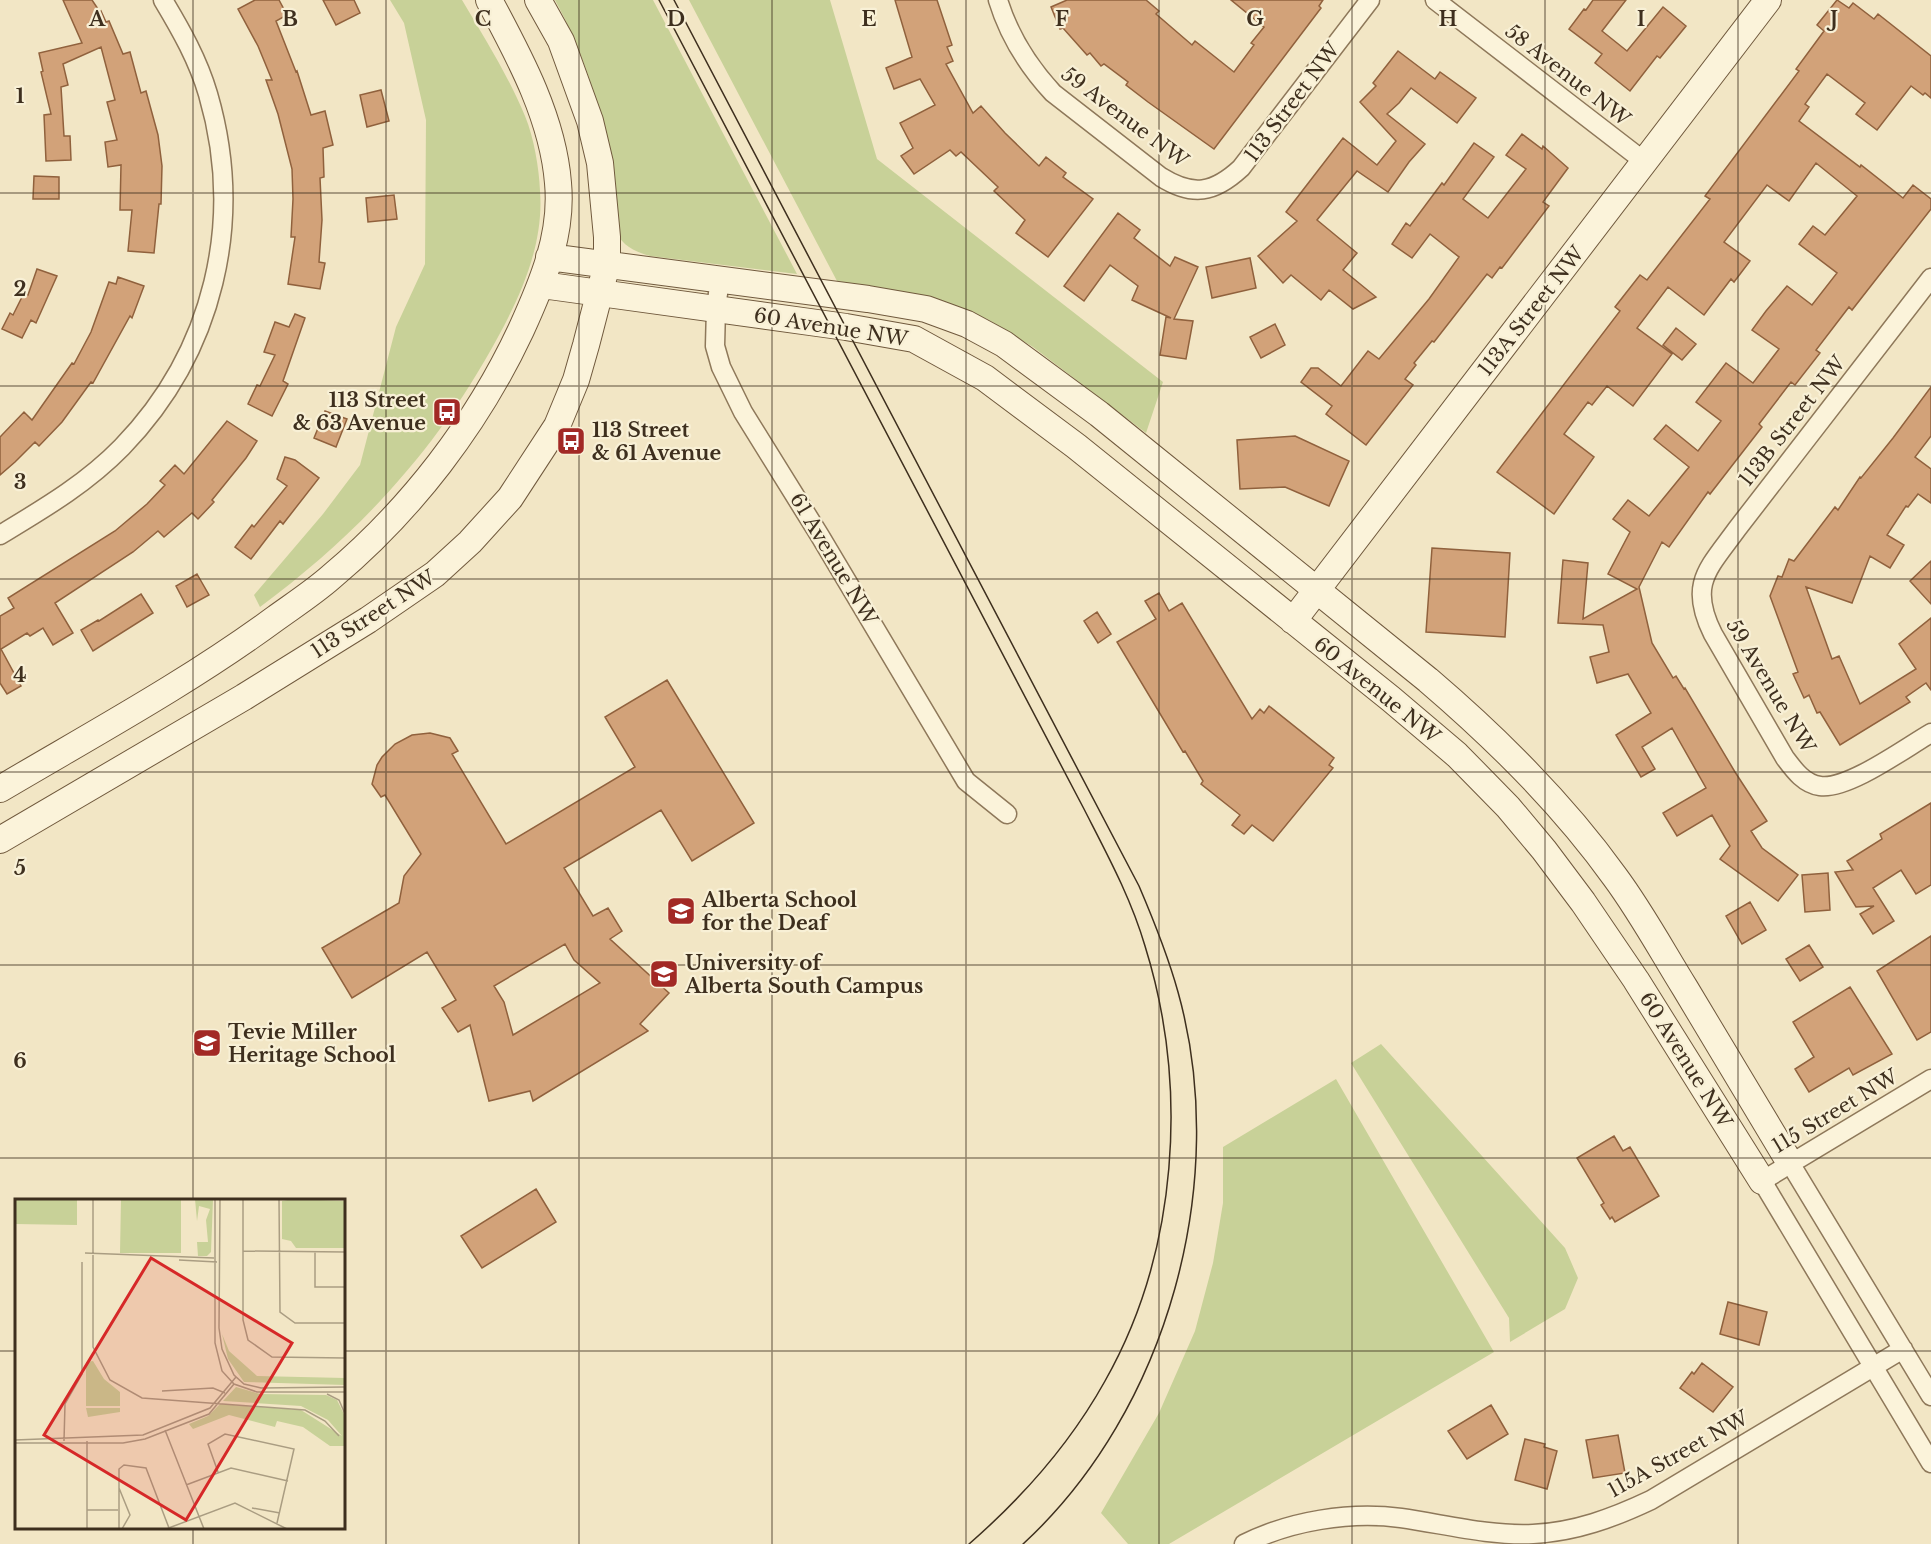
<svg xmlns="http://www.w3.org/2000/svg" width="1931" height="1544" viewBox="0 0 1931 1544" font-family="'Libre Baskerville',serif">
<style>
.green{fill:#c8d198}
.building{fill:#d2a279;stroke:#90613d;stroke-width:1.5;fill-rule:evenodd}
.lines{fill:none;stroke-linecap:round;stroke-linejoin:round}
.street-casing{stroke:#8e785a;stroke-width:21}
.secondary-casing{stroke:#70593d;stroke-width:28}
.street{stroke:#fbf3da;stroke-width:18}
.secondary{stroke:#fbf3da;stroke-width:26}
.tram{stroke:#3e2f1e;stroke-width:1.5}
.grid{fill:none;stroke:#3e2f1e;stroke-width:1.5;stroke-opacity:0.55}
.labels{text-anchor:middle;stroke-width:4.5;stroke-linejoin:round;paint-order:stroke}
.street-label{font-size:20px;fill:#3e2f1e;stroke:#f8f0d6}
.poi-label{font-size:20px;font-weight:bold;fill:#3e2f1e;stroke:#f8f0d6;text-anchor:start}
.inset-road{fill:none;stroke:#aa9d82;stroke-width:1.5}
.view{fill:#d62828;fill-opacity:0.15;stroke:#d62828;stroke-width:3}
.inset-edge{fill:none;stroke:#3e2f1e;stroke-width:3}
.grid-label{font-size:20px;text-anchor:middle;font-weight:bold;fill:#3e2f1e;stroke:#f8f0d6;stroke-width:4.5;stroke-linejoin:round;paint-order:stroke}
</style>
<rect width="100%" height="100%" fill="#f2e6c5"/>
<path class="green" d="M390,0h72c22,37 46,75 63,116 9,22 14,52 15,75 4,52 -18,102 -42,146 -60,111 -137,195 -238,270l-6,-12 69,-81 37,-49 36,-138 29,-63 1,-144 -22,-97z
M555,0h98l144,274 -147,-18c-11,-3 -24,-8 -31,-19 -5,-9 -9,-66 -11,-81 -9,-55 -26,-107 -53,-156z
M689,0h141l47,159 286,223 -17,51 -113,-86 -46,-28 -64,-23 -86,-15z
M1381,1044l184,204 13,30 -13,31 -55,33 -1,-24 -158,-255z
M1336,1079l158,273 -325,192h-41l-27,-31 58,-100 36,-82 18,-68 10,-60v-56z"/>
<path class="building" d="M63,0h29l8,12 1,-1 5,11 3,-1 14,33 7,-2 11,41 5,-2 12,44 4,31 -1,38h-2l-5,49 -26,-2 4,-41h-12l1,-45 -13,2 -3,-25 12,-2 -10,-38 8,-2 -14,-53 -38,17 5,21 -7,2 3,49h6l1,24 -25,1 -2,-46 7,-1 -10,-42 2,-1 -4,-18 43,-10z
M255,0h24l8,15 -11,6 20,51 1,-1 14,44 14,-4 8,34 -10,3 1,29 -4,1 2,42 -3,42 6,1 -5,26 -32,-5 7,-47h-4l2,-38 -1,-30 -14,-55 -12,-34h6l-14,-34 -20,-37z
M323,0h31l6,13 -24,12z
M895,0h42l15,45 -5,2 6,14 -7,3 27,49 8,-7 24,27 34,33 7,-9 20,16 -3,4 30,22 -45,58 -32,-24 9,-13 -31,-29 4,-4 -37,-35 -5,4 -6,-6 -36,24 -13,-18 12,-8 -13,-25 35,-18 -15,-26 -26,10 -8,-21 26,-11z
M1067,0h79l13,11 -3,3 36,31 3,-4 39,31 20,-27 -3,-2 13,-16 -33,-27h92l-4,6 2,2 -107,141 -66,-47 -22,-17 2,-3 -24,-18 -3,2 -11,-13 -3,2 -24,-27 -3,1 -9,-22z
M1593,0h33l-24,31 25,20 36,-44 23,19 -26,32 -3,-2 -27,35 -35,-28 7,-9 -33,-25 15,-20 2,1z
M1837,0l12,8 4,-5 21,16 4,-5 53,42v42l-6,-5 -2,2 -12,-9 -34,44 -21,-16 9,-11 -38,-29 -22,30 4,3 -10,14 61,46 1,-2 42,33 10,-13 18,14v10l-79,101 -3,-3 -33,43 4,3 -25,32 -4,-3 -32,42 3,3 -52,67 -2,-2 -39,55 -7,-5 -23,45 13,56 21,35 3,-2 8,13 1,-1 50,84 32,49 -16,10 11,17 36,27 -20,26 -58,-42 10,-13 -18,-31 -35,21 -14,-23 43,-25 -34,-60 -30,19 13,22 -14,8 -25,-42 35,-22 -23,-39 -31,9 -7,-26 19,-5 -6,-27 -45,-2 5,-63 25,3 -5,56 54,-30 -29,-15 22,-42 -17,-13 15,-19 21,16 40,-49 -35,-28 12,-14 32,26 23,-30 -25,-19 30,-39 27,20 26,-34 -27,-19 14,-19 21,-25 25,19 25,-32 -38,-29 14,-18 12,9 32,-39 -41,-33 -27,38 -22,-16 -43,57 26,19 -16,21 -3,-3 -27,36 -36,-28 -31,41 35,26 -39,52 -26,-20 -15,19 -4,-3 -24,32 30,23 -40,57 -57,-42 123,-161 -5,-4 25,-32 7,5 63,-81 -5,-3 94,-125 -3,-2 28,-38 -7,-6z
M1398,51l37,28 5,-7 36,26 -19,25 -46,-35 -12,15 -12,11 38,30 -16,18 -21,30 -31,-21 -40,49 40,33 -14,17 33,27 -23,12 -24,-19 -8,10 -30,-25 -8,8 -25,-27 39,-35 -11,-9 57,-74 34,27 19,-24 -36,-39 16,-16 -3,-3z
M381,90l8,31 -22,6 -7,-32z
M1522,134l20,15 1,-3 25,22 -25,34 6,4 -47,62 -2,-1 -8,11 -5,-4 -53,68 -2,-1 -18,22 2,2 -11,14 8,6 -47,60 -40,-31 6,-8 -31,-24 10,-14h7l23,18 27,-35 11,8 50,-60 30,-42 -29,-23 -18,24 -20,-14 14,-21 4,3 32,-43 2,2 30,-42 20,14 -31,42 25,19 38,-49 -20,-14z
M34,176l25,1v22h-26z
M394,195l3,24 -29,3 -2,-24z
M1118,213l22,17 -6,8 36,28 5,-9 23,10 -24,52 19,2 -7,38 -26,-4 6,-38 5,1 -39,-18 6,-14 -28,-21 -26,36 -20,-15z
M1250,258l6,30 -44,10 -6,-31z
M37,269l20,7 -21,47 -5,-3 -9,18 -20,-9 8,-16 3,2 11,-22 4,2z
M118,277l26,9 -12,32 -2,-2 -37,67 -2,-1 -29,40 -23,24 -4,-4 -20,20 -15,13v-38l24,-25 8,8 40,-57 2,1 17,-32 18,-50 7,2z
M295,314l10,4 -22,63 5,3 -16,32 -24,-12 9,-19 3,1 15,-31 -11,-3 11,-30 14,5z
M1275,324l10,21 -24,13 -11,-21z
M1676,328l20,16 -14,16 -19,-15z
M1931,387v49l-16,21 16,12v34l-13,-9 -10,13 -2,-1 -19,29 17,10 -14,23 -20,-12 -18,47 -46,-16 26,72 7,-3 21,48 56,-35 -17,-25 32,-26v72l-5,-7 -20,14 4,5 -70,43 -20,-33 -3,1 -8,-18 -5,3 -11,-24 5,-2 -28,-76 8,-20 4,1 7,-18 5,2 41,-54 3,3 22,-33 1,1 32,-40z
M325,411l22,8 -11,28 -22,-9z
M227,421l30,20 -11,17 -34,42 2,2 -16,17 -6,-6 -28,24 -6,-6 -25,21 -78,51 18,30 -20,12 -10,-17 -13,8 -3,-3 -26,16 20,37 -14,8 -7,-11v-67l14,-8 -6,-10 107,-67 32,-27 18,-19 -5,-4 15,-16 9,9z
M1295,436l54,25 -20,45 -44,-19 -45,2 -3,-49z
M285,457l10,3 24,18 -36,46 -3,-3 -29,38 -16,-12 17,-22 2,2 33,-41 -10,-7z
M1432,548l78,5 -5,84 -79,-5z
M1931,561v43l-21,-23z
M197,574l12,21 -22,12 -11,-21z
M1159,593l10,18 13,-8 70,116 8,-10 4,4 5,-7 65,52 -5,7 4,3 -60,73 -21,-16 -8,9 -12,-9 8,-10 -39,-31 2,-3 -18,-30 -2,1 -66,-110 39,-23 -11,-18z
M141,594l12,19 -60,38 -12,-21 17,-10 1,1z
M1097,612l14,22 -13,9 -14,-22z
M667,680l87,143 -62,38 -31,-51 -97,58 29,48 15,-8 14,23 -12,8 59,54 -29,31 8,7 -115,70 -3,-10 -41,10 -19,-76 -12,7 -16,-24 14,-8 -29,-48 -75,46 -30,-50 77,-45 5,-27 17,-22 -36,-59 -4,2 -9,-13 5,-19 5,-8 13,-13 17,-9 18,-2 20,5 8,13 -6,3 54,90 129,-77 -30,-50zM565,944l9,16 26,23 -87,52 -9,-33 -10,-16z
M1931,803v82l-15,9 -15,-24 -28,18 21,33 -21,13 -13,-20 14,-8 -18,1 -21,-35 18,-2 -6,-9 35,-22 -2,-5z
M1828,873l2,37 -25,2 -3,-37z
M1750,902l16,28 -24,14 -16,-28z
M1931,936v96l-14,8 -40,-69z
M1809,945l14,22 -23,14 -14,-22z
M1850,987l42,67 -39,21 -4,-7 -40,24 -14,-23 19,-12 -21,-35z
M1614,1136l9,15 7,-4 29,49 -44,26 -3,-5 -2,2 -9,-14 3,-2 -27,-45z
M536,1189l20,33 -74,46 -21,-32z
M1728,1302l39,10 -8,33 -39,-11z
M1702,1363l31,24 -20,25 -33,-24 12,-16 2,2z
M1491,1405l17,29 -41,25 -19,-28z
M1618,1435l7,38 -32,5 -7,-38z
M1525,1439l20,5 -1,3 13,4 -10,38 -32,-9z"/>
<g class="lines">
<g class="street-casing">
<path id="street" d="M998,0c11,36 30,66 55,93l108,84c32,20 53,16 80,-9l129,-168
M1435,0l210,162
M1931,278l-194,251c-29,40 -49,55 -24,105l72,124c9,12 19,26 35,28 28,4 85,-38 111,-53
M720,279l-4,29 -1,38 6,21 22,45 77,124 146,245 41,33
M0,535c43,-26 86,-51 122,-88 92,-95 123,-226 86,-353 -10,-34 -27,-64 -45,-94
M1931,1079l-169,102 169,282
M1790,1163l141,233
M1244,1544c46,-23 106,-33 157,-26 43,6 87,18 132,16 42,-2 80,-16 118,-34l252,-151"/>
</g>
<g class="secondary-casing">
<path id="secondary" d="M549,257l319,42 58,10 41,15 37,20 95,70 329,266c69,59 134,123 187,197 26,35 47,74 70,111 35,59 70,117 105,175
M542,285l304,42 68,12 71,39 91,68 315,253 66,56 51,52 36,43 39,52 53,78 126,201
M1293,621l475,-621
M0,789c93,-55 189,-107 276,-171 18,-13 38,-26 55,-41 80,-67 146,-153 190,-247 21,-46 42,-95 37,-147 -5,-65 -39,-127 -69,-183
M0,840l244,-143 124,-77 67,-46 35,-32 40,-44 47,-72 19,-46 10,-35 21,-81v-27l-7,-74 -10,-42 -29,-80 -23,-41"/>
</g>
<use href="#street" class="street"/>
<use href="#secondary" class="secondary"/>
<path class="tram" d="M659,0l425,809c23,45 47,89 61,137 44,141 33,306 -40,435 -35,63 -82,116 -136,163
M674,0l465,886c15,35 29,70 39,106 53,189 -10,419 -155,552"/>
</g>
<path class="grid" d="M193,0v1200M386,0v1544M579,0v1544M772,0v1544M966,0v1544M1159,0v1544M1352,0v1544M1545,0v1544M1738,0v1544M0,193h1931M0,386h1931M0,579h1931M0,772h1931M0,965h1931M0,1158h1931M0,1351h16M344,1351h1587M193,1528v16"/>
<defs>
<g id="bus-square" transform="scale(1.5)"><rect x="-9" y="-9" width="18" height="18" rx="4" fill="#a22925" stroke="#f8f0d6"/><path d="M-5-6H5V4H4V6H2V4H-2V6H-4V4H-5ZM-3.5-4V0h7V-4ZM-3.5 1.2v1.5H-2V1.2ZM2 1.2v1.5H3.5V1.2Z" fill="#fff"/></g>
<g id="school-square" transform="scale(1.5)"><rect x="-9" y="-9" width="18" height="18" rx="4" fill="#a22925" stroke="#f8f0d6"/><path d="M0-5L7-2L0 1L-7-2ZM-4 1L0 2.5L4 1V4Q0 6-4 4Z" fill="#fff"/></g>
<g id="university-square" transform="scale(1.5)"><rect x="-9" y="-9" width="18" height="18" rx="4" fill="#a22925" stroke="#f8f0d6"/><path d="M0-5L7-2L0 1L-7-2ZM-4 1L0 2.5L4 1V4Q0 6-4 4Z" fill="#fff"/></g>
</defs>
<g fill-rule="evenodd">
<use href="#bus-square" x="447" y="412"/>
<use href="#bus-square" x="571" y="441"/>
<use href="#school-square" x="681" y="911"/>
<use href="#university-square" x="664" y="974"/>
<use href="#school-square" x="207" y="1043"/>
</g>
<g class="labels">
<g class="street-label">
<text transform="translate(1568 75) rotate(38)" y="7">58 Avenue NW</text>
<text transform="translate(1292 102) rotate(-53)" y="7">113 Street NW</text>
<text transform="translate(1125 117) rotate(37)" y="7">59 Avenue NW</text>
<text transform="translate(1531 311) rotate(-52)" y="7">113A Street NW</text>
<text transform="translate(831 327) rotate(9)" y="7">60 Avenue NW</text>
<text transform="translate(1792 421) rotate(-52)" y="7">113B Street NW</text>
<text transform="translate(834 559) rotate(59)" y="7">61 Avenue NW</text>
<text transform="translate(373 614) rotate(-33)" y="7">113 Street NW</text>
<text transform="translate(1771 686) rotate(59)" y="7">59 Avenue NW</text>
<text transform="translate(1377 690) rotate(39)" y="7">60 Avenue NW</text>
<text transform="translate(1686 1060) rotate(58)" y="7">60 Avenue NW</text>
<text transform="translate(1835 1111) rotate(-31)" y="7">115 Street NW</text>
<text transform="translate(1678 1454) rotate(-29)" y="7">115A Street NW</text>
</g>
<g class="poi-label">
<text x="426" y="407" text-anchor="end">113 Street<tspan x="426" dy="23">&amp; 63 Avenue</tspan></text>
<text x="592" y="437">113 Street<tspan x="592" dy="23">&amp; 61 Avenue</tspan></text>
<text x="702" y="907">Alberta School<tspan x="702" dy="23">for the Deaf</tspan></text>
<text x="685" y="970">University of<tspan x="685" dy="23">Alberta South Campus</tspan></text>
<text x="228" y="1039">Tevie Miller<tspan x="228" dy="23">Heritage School</tspan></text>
</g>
</g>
<g transform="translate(15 1199)">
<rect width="330" height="330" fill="#f2e6c5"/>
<path d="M0,0h62v26l-62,-1zM106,0h60v54h-61zM180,0h18l-2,53 -4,4h-9l-1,-14h11l-2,-22 4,-11 -11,-3 -2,15zM278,0l52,2v47h-49l-5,-7 -9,-2v-38zM207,135l7,17 28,25 88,2v7l-101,-3 -16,-23zM78,162l11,18 16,13v14h-34v-44zM221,188l24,7 66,1 11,5 7,14 1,32h-15l-27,-19 -26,-6 -2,6 -46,-12 -36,14 -4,-5 19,-8 12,-12 81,6 41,26 -14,-16 -27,-14 -78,-5zM71,209h34v4l-32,5z" fill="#c8d198"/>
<path class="inset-road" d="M78,0v148l17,33 32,18 163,12 20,11 14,15M200,0v144l7,28 12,13 23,8h88M205,0l-1,129 3,21 12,26 10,9 17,4 84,-1M228,0v121l5,20 24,17 73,1M264,0l1,113 15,11h50M228,52l102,1M300,53v35h30M70,54l129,5M164,61l38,2M147,192l51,-3 12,5M312,195l12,6 6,14M150,231l39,99M0,241l128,-5 67,-27 26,-31M49,242l1,-37 17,-30v-112M0,244h108l22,-4 64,-25 25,-30M203,273l-10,-28 17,-10 69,15 -17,74M171,286l45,-17 57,13M104,289l11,27 -8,14M237,309l28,5M72,311h31M72,330v-88M104,330v-60l5,-4 22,3 23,60M151,330l69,-26 52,26"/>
<path class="view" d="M136,59l141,85 -106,177 -142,-85z"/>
<rect width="330" height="330" class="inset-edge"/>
</g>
<g class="grid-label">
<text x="97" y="26">A</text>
<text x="290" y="26">B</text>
<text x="483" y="26">C</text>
<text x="676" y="26">D</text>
<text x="869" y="26">E</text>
<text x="1062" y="26">F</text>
<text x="1255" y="26">G</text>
<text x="1448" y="26">H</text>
<text x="1641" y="26">I</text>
<text x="1834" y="26">J</text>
<text x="20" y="103">1</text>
<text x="20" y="296">2</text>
<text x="20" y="489">3</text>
<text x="20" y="682">4</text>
<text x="20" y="875">5</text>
<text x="20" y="1068">6</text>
</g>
</svg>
